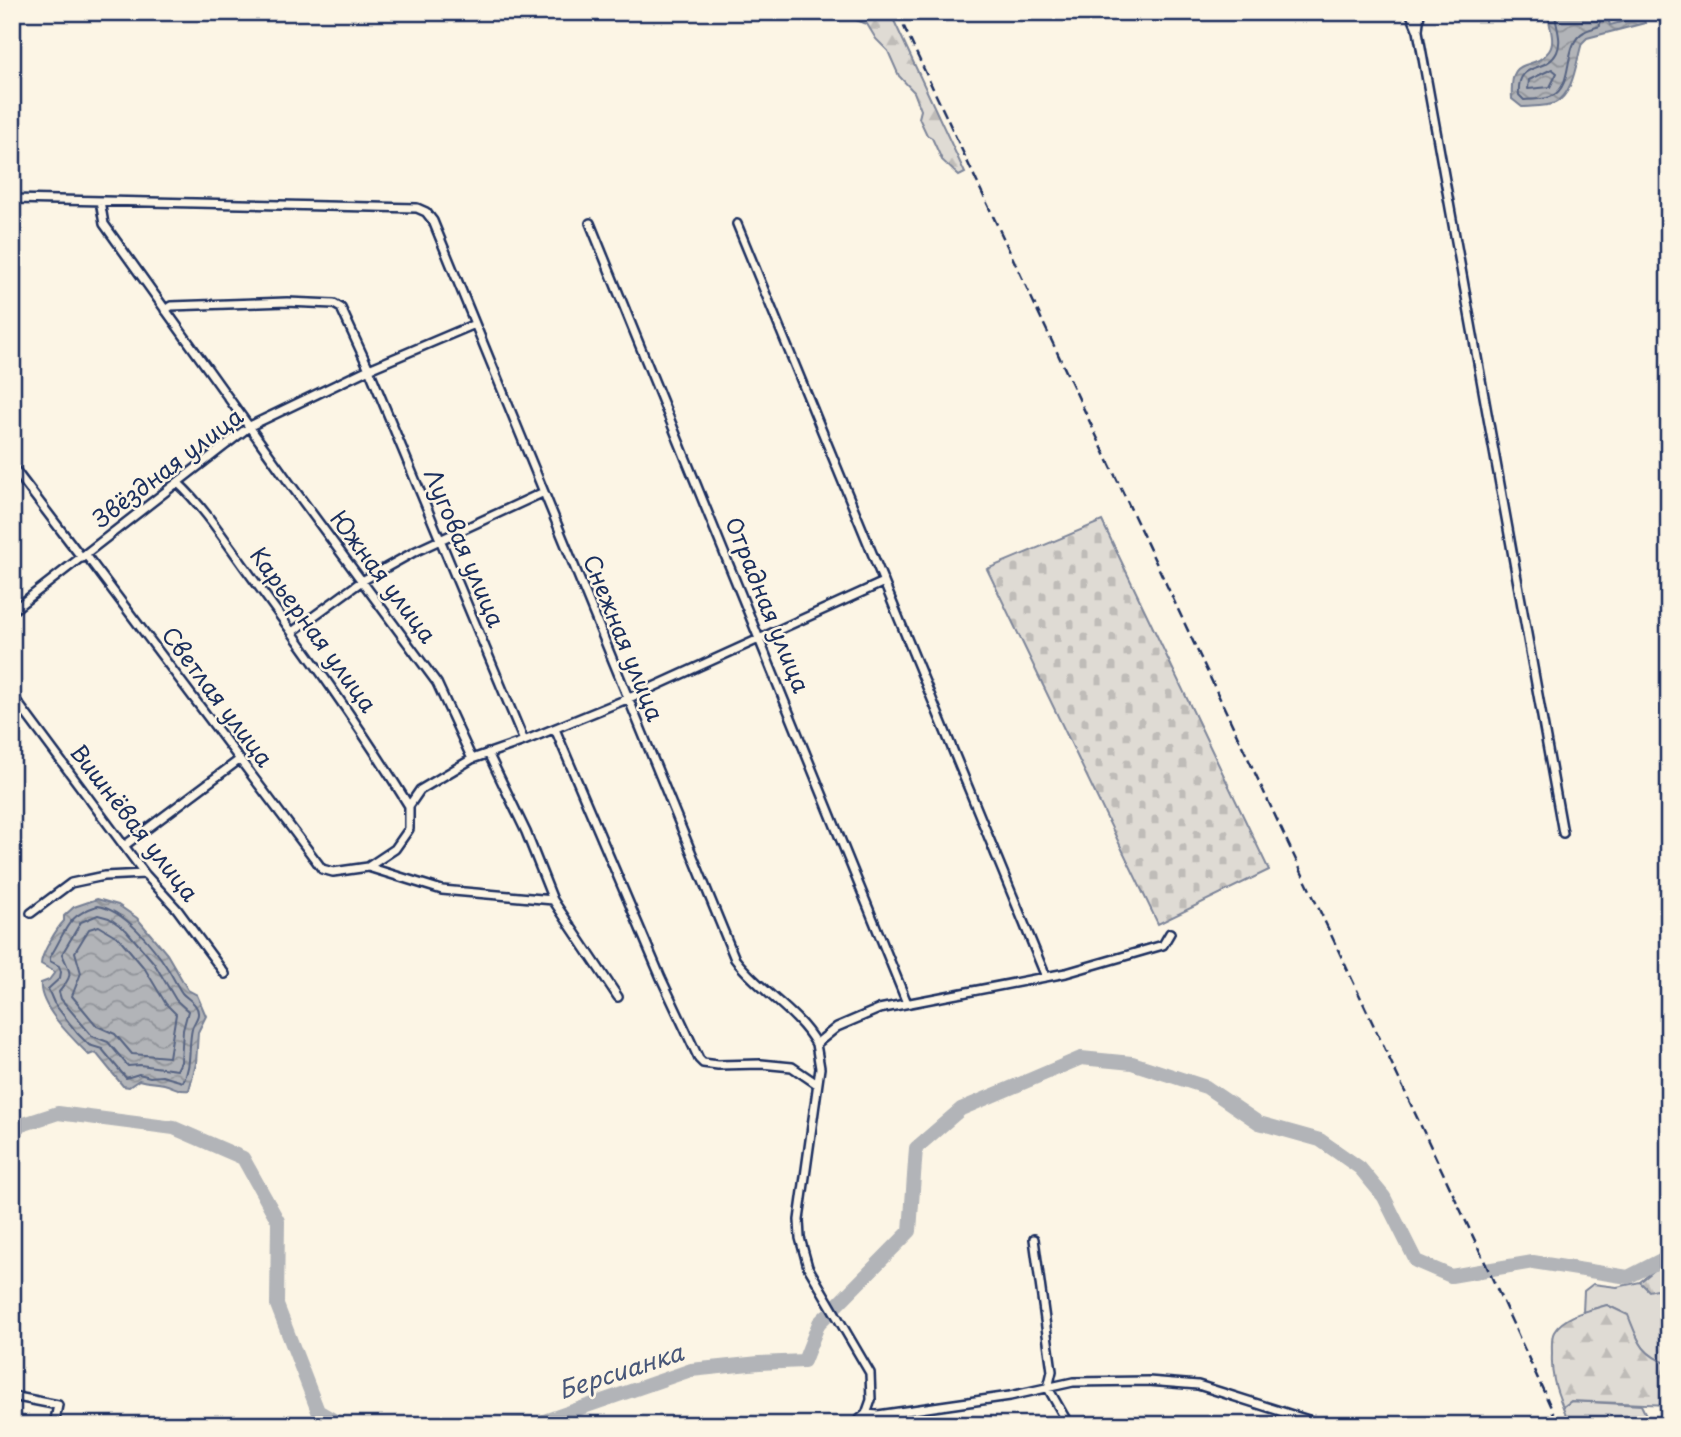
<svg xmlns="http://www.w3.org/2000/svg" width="1681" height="1437" viewBox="0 0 1681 1437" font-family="'Playpen Sans',sans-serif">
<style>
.grass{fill:#dfdbd4;stroke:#7d8599;stroke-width:2}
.forest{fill:url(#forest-firs);stroke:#7d8599;stroke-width:2}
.cemetery{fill:url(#cemetery-stones);stroke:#7d8599;stroke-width:2}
.water{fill:url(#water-waves);stroke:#767f94;stroke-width:2}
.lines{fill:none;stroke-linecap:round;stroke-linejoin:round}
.shore{stroke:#576482;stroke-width:2}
.river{stroke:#b2b4b8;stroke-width:14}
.minor-casing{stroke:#1b2f5e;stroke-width:12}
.minor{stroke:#fcf5e5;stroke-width:7}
.rail{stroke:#1b2f5e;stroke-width:2.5;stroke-dasharray:10 5;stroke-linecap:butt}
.labels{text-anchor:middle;stroke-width:5;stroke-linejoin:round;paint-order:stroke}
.street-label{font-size:23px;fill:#1b2f5e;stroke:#fcf5e5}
.water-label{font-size:24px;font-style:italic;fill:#485779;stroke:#fcf5e5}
</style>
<defs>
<pattern id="forest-firs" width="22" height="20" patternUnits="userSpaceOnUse" patternTransform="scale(1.75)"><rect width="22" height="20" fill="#dfdbd4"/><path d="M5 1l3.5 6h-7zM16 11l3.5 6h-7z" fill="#bfbcb8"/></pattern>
<pattern id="cemetery-stones" width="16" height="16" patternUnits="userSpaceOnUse" patternTransform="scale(1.75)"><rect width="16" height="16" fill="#dfdbd4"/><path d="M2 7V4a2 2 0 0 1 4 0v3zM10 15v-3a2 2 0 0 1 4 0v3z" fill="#bfbcb8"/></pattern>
<pattern id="water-waves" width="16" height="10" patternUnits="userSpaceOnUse" patternTransform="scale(1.75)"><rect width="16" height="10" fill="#b2b4b8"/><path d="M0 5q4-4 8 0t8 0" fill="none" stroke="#909399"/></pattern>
</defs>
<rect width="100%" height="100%" fill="#fcf5e5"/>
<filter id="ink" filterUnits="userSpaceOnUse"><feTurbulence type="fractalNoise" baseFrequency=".0143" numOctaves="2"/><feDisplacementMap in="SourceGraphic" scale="14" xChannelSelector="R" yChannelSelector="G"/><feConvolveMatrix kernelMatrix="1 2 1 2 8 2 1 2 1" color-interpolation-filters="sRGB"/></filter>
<g filter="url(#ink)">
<path class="grass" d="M1640,1282l9,8 20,-4v78c-28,-9 -31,-24 -42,-49l-20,-10 -24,7 1,-21 9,-7 24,3z
M1571,1401l70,4 10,20h-81l-7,-18z"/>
<path class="forest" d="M853,12h37l75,161 -6,3 -17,-16 -10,-22 -5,-3 -8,-17 2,-8 -7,-18 -15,-16 -11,-25 -12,-12 -9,-15 -11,-4z
M1669,1258v28l-20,5 -9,-9z
M1607,1305l21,10c10,25 13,40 41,49v41l-98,-4 -8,6c-8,-19 -12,-33 -11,-53 0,-7 -1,-17 2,-22 10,-17 36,-22 53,-27z"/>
<path class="cemetery" d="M1102,521l167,349 -111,54 -171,-355z"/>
<path class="water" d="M1549,12h57l4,13 19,-5h15l1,3 -58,15 -5,5c-6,18 -8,51 -27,60 -9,4 -23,3 -33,4l-10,-8c-3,-48 20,-25 37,-48 8,-11 -2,-27 0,-39z
M97,899l21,6 19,13 30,36 21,36 9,5 9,21 -8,16 -2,32 -7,26c-11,2 -15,-4 -25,-6 -9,-2 -16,-1 -25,-4l-10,7 -6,-1 -26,-32 -3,-1 -5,2c-15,-15 -51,-49 -48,-72l8,-3 6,-8 -14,-8c0,-10 16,-36 23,-43v-5l10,-9z"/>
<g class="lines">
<path class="shore" d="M1555,12c0,13 8,27 2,40 -11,23 -41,7 -38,43l5,5c9,-1 21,0 28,-4 23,-11 10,-52 32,-64 4,-3 11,-4 16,-6l-1,-14
M1552,69l5,4 -7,14 -22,2 1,-9z
M97,906c27,3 57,41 71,63 5,8 9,17 14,24 5,6 17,11 16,21 0,4 -5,10 -6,15 -4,18 0,37 -9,53l-21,-6 -12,1 -11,-3 -13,4 -24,-29 -13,-4 -12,-12 -23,-30 -6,-14 12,-11 1,-6 -2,-6 -9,-5v-4c17,-26 14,-40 47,-51z
M98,915l11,3 17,12 28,33 22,37 12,11 -5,19 -2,32 -4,8 -37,-5 -12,1 -20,-24 -16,-6 -31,-37 -2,-7c16,-19 11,-19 3,-38l19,-32z
M99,926l20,12 26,31 21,35 10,10 -7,43 -37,-3 -17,-20 -18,-8 -25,-30 9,-23 -6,-21 14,-23z"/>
<path class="river" d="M12,1128l46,-15 116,15 69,30 35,63 -1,84 41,106 24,14
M837,1305l73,-74 6,-83 45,-39 120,-51 51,5 74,24 53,36 61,17 40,28 24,29 32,64 35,15 82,-14 95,15 41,-21
M484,1425l54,-2 153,-53 68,-7 45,-2 15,-38 8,-8"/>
<g class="minor-casing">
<path id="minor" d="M1410,12l8,19 145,802
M1418,30l2,-18
M12,199l405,9 9,4 7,9 302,738c23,31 63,52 81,85
M100,201l4,23 184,257 149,202 35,76
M590,223l317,780
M737,224l309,753
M165,310l6,-4 116,-4 47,2 7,4 28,61 155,372
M12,466l70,92
M178,483c28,26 50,62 73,93 55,75 109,150 158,230
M86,555l231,307 5,7 11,3 35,-5 27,-18 14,-20v-23l11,-16 52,-31 52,-18 103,-42 257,-117
M12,611l238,-185 119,-57 106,-45
M292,632l70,-51 52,-29 130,-60
M12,695l133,179 32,35 48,65
M555,729l106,249 38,81 4,4 15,2 43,-1 31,3 25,17
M488,753l38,79 27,68 65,97
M124,846l115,-86
M368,867l74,23 111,10
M31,913l40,-30 33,-7 41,-2
M1034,1239l18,132 -4,17 21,37
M12,1396l46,9 -4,20
M900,1412l2,13
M866,1414l5,-14 -1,-27 -62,-106 -8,-29 -1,-18 21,-152 -4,-24 21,-17 42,-18 187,-36 97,-28 7,-12
M853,1425l13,-11 12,1 132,-19 63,-14 75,-1 50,4 126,40"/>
</g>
<use href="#minor" class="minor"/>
<path class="rail" d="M897,12l580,1233 82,180"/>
</g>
</g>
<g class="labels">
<g class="street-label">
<text transform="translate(168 468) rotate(-37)" y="8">Звёздная улица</text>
<text transform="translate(464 548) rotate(67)" y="8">Луговая улица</text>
<text transform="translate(383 577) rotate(53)" y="8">Южная улица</text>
<text transform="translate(767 605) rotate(68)" y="8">Отрадная улица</text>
<text transform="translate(313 630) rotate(54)" y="8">Карьерная улица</text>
<text transform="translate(623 638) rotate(68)" y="8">Снежная улица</text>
<text transform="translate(217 697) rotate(53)" y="8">Светлая улица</text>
<text transform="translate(134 823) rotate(52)" y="8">Вишнёвая улица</text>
</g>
<g class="water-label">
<text transform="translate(621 1372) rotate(-18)" y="8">Берсианка</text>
</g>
</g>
<rect width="1681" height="1437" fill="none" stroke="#fcf5e5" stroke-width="42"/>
<rect x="21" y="21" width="1639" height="1395" fill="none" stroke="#1b2f5e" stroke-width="2.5" filter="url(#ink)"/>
</svg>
